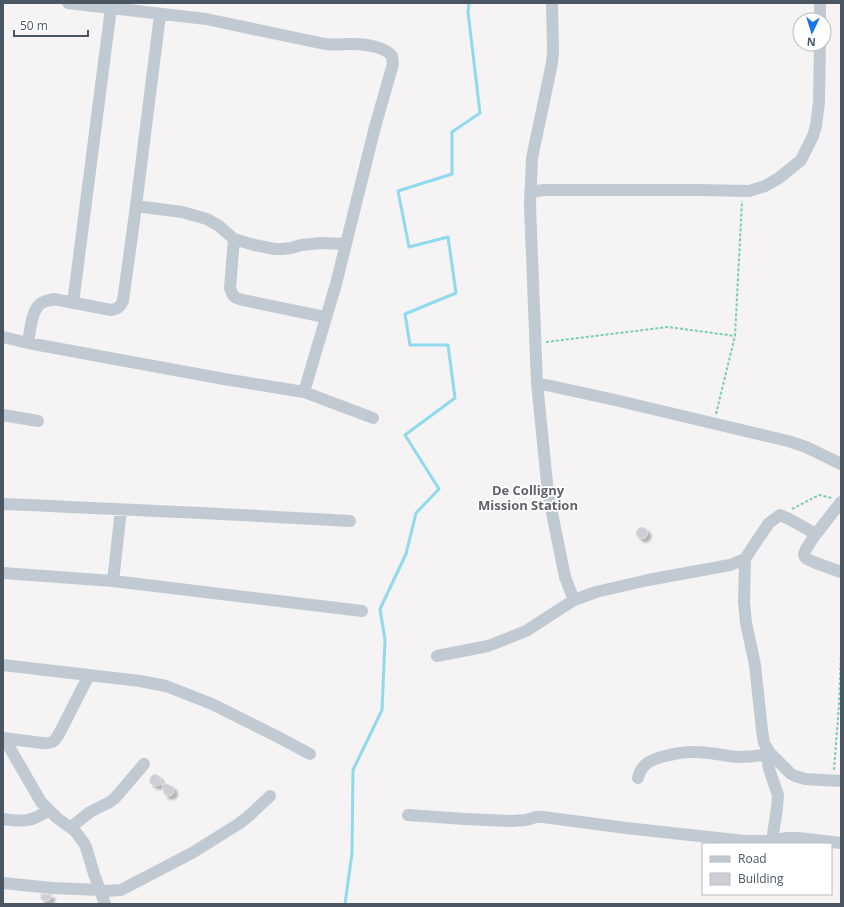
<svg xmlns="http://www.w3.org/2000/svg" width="844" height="907" viewBox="0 0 844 907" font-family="'Open Sans',sans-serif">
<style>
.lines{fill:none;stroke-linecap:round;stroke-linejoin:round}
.stream{stroke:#90daee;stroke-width:3}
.building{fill:#cdcfd5;stroke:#d7d9de;filter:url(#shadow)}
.path{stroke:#7ad0a6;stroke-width:2;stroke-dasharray:3 2;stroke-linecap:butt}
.minor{stroke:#c1cad2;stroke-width:12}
.labels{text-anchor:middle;stroke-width:3.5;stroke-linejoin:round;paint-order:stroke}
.quarter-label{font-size:13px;font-weight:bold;fill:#5f6368;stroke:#fff}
</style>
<defs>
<filter id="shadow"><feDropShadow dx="3.5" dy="3.5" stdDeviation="1" flood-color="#0004"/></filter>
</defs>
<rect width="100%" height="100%" fill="#f5f3f3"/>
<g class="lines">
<path class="stream" d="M345,904l7,-51 1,-83 29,-60 3,-70 -5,-31 26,-55 10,-41 23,-24 -34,-54 50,-37 -7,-53h-38l-5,-31 51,-21 -8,-56 -39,10 -11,-56 54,-17v-42l28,-19 -12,-101 1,-9"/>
</g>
<path class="building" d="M636.5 533a5.5 5.5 0 1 1 11 0a5.5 5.5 0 1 1-11 0Z
M154,774l5,2 3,8 -7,2 -5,-3v-5z
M162,784l7,1 4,2 1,5 -2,3 -4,1 -4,-2z
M41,894l11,1 -1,2 -1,3 -6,1 -3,-2z"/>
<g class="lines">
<path class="path" d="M546,342l122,-15 67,9
M716,414l19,-78 7,-135
M792,509l27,-14 13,3
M834,770l5,-65 2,-52"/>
<path class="minor" d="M68,3l138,16 119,25c9,1 17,0 26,0 11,0 21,1 31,5 4,2 7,3 10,7l1,8 -18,63 -39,157 -32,108
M552,3l1,49 -1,11 -20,95 -2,48 7,177 11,110 17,84 9,23
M820,20v-17
M530,193l7,-2 7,-1h155l50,1 16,-5 14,-8 22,-18 12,-24 3,-10 3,-24 1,-58
M136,206l46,6 25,7 12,7 15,13 20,6 21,4h8l8,-1 10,-3 20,-2 25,1
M234,239l-4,49c3,9 4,10 13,12l82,17
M73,303l38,-295
M3,337l25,6 196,36 80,13 69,26
M28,343c2,-10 3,-32 12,-39 4,-3 9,-4 14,-5l57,11c7,-1 9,-3 12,-9l13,-95 24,-191
M537,383l78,17 173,41 18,6 35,17
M3,415l35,6
M841,502l-28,36 -7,11 -2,5 1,3 2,2 9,4 25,9
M3,504c116,5 231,10 347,17
M816,534l-27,-15 -9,-4 -11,8 -9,13 -15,23 -1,43 2,21 9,42 7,65 2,13 6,10 21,21 4,2 10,3 36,2
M3,573l110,8 249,30
M113,581l8,-71
M437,656l51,-10 18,-7 20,-8 48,-31 22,-8 52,-12 82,-15 15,-6
M3,665l137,16 26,5 46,18 66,33 32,17
M3,738l39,5c10,1 12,-1 17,-9l30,-59
M4,738l37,64 16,16 18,13 9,12 2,4 8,27 11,30
M766,748l3,21 9,26 -1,13 -5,33
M638,778c1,-5 3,-9 7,-13 7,-8 36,-13 47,-13 16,-1 31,4 47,5 9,0 18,-1 28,-3
M408,815l57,4 47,2 14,-1 10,-3h7l83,11 119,13h27l15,-3h12l42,5
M3,819c20,3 29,3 46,-9
M71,827l19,-15 20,-10 5,-4 29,-34
M3,883l49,5 48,2 6,1 15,-1 71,-37 48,-30 11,-9 19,-18"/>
</g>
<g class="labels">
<g class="quarter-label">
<text x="528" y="495">De Colligny<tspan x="528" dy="15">Mission Station</tspan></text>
</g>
</g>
<rect width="844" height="907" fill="none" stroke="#4a5661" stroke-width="8"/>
<rect x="702" y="843" width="130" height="52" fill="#ffffff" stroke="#b7bbc0"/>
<rect x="710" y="856" width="20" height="6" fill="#c1cad2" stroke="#b7bbc0"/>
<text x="738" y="863" font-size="12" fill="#4a5661">Road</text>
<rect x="710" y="873" width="20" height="12" fill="#cdcfd5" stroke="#b7bbc0"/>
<text x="738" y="883" font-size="12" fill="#4a5661">Building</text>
<g transform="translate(812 32) rotate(184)"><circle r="19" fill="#ffffff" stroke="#b7bbc0"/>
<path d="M0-3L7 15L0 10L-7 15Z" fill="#1a73e8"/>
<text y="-6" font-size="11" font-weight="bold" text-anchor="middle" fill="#4a5661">N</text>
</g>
<path d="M14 30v6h74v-6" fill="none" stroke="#4a5661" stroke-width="2"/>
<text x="20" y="30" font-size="12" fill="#4a5661" stroke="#ffffff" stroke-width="3" paint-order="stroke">50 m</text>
</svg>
